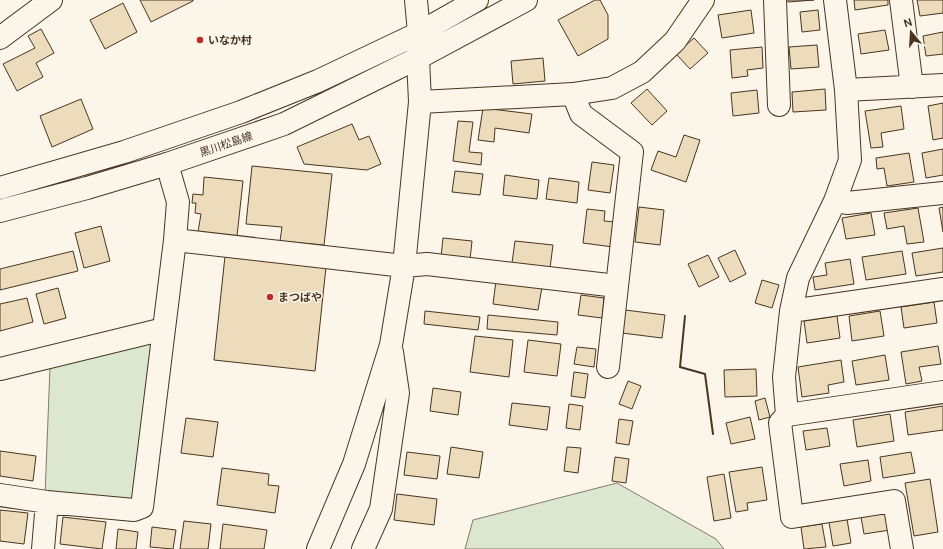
<svg xmlns="http://www.w3.org/2000/svg" width="943" height="549" viewBox="0 0 943 549" font-family="'DM Sans','Noto Sans JP',sans-serif">
<style>
.green{fill:#dce7d0;stroke:#887966}
.building{fill:#ecdcbc;stroke:#4a3520}
.lines{fill:none;stroke-linecap:round;stroke-linejoin:round}
.minor-casing{stroke:#4a3520;stroke-width:24}
.major-casing{stroke:#4a3520;stroke-width:24}
.minor{stroke:#fbf6e9;stroke-width:22}
.major{stroke:#fbf6e9;stroke-width:22}
.wall{stroke:#4a3520;stroke-width:2}
.poi-dot{fill:#c62828;stroke:#fbf6e9;stroke-width:1.5}
.labels{text-anchor:middle;stroke-width:3;stroke-linejoin:round;paint-order:stroke}
.poi-label{font-size:11px;font-weight:bold;fill:#4a3520;stroke:#fbf6e9;text-anchor:start}
.street-label{font-size:11px;fill:#4a3520;stroke:#fbf6e9}
</style>
<rect width="100%" height="100%" fill="#fbf6e9"/>
<path class="green" d="M156,338l-20,165 -91,-7 5,-129z
M617,483l99,56 8,10h-259l8,-29z"/>
<path class="building" d="M140,0h53v1l-42,21z
M595,0h5l8,15v24l-30,17 -20,-36z
M788,0h26l-26,2z
M854,0h34v5l-33,5z
M917,0h26v13l-23,3z
M123,3l14,29 -32,17 -15,-29z
M751,10l3,23 -32,5 -4,-23z
M818,10l2,20 -18,2 -2,-20z
M41,29l13,24 -18,10 7,14 -26,14 -14,-27 32,-16 -7,-12z
M885,30l4,20 -28,4 -3,-20z
M943,32v22l-17,2 -3,-20z
M694,38l14,15 -18,16 -14,-15z
M817,45l2,22 -28,2 -2,-22z
M762,47l1,21 -16,2 1,6 -16,2 -2,-28z
M543,58l2,23 -32,3 -2,-23z
M647,89l20,22 -15,14 -21,-22z
M825,89l1,21 -33,2 -1,-20z
M757,90l2,23 -26,3 -2,-23z
M81,99l12,30 -41,18 -12,-31z
M943,103v35l-10,2 -5,-34z
M901,106l3,23 -23,4 2,14 -12,1 -6,-37z
M483,108l49,6 -3,19 -34,-5 -1,14 -16,-2z
M458,121l15,1 -4,30 13,1 -1,12 -28,-4z
M352,124l7,16 10,-4 12,28 -14,6 -63,-6 -7,-17z
M684,135l16,5 -14,42 -35,-12 7,-19 18,6z
M943,149v26l-17,3 -4,-25z
M909,153l5,29 -27,4 -3,-18 -7,1 -1,-11z
M592,162l22,3 -4,28 -22,-3z
M252,166l80,8 -8,71 -44,-4 2,-14 -36,-3z
M455,171l28,3 -3,21 -28,-3z
M505,175l34,5 -2,19 -34,-4z
M204,177l39,4 -6,55 -39,-4 3,-18 -6,-1 1,-10h-4l1,-9 10,1z
M549,178l30,4 -2,21 -31,-4z
M639,207l25,3 -4,35 -25,-3z
M943,207v25l-4,-24z
M918,208l6,34 -17,2 -3,-18 -17,3 -3,-16z
M587,209l18,2 -1,10 12,1 -3,25 -30,-4z
M871,213l4,22 -29,4 -4,-21z
M101,226l9,35 -26,7 -9,-35z
M443,238l29,3 -2,19 -29,-3z
M515,241l38,4 -3,23 -38,-5z
M943,248v24l-27,4 -4,-23z
M735,250l11,24 -16,8 -12,-24z
M73,251l5,20 -78,19v-21z
M902,251l4,23 -40,6 -4,-23z
M708,255l11,22 -20,10 -11,-23z
M225,256l101,11 -11,104 -101,-11z
M850,259l4,25 -39,6 -2,-13 14,-2 -2,-12z
M762,280l17,5 -7,23 -17,-5z
M496,281l46,6 -4,23 -45,-6z
M58,288l8,30 -22,6 -8,-30z
M581,295l23,3 -2,20 -24,-3z
M27,298l6,24 -33,9v-27z
M934,302l3,21 -33,5 -3,-21z
M625,310l40,5 -3,23 -40,-5z
M425,311l55,6 -2,13 -54,-6z
M880,311l4,25 -32,5 -3,-25z
M488,315l70,7 -1,13 -70,-6z
M837,316l3,22 -33,5 -3,-22z
M475,336l38,4 -4,37 -39,-5z
M528,340l33,4 -4,32 -33,-4z
M938,346l3,18 -22,3 3,14 -16,3 -5,-32z
M577,347l19,2 -2,18 -20,-3z
M885,355l4,25 -33,5 -4,-24z
M841,360l3,22 -16,3 1,8 -27,4 -4,-30z
M756,369l1,27 -32,1 -1,-27z
M574,372l14,2 -3,24 -14,-2z
M628,381l13,5 -9,23 -13,-5z
M433,388l28,4 -3,23 -28,-4z
M765,398l5,19 -11,3 -4,-19z
M512,403l38,4 -3,23 -38,-5z
M569,404l14,2 -3,24 -14,-2z
M943,406v24l-35,5 -3,-23z
M890,414l4,27 -37,6 -4,-27z
M750,417l5,22 -24,5 -5,-21z
M186,418l32,4 -5,35 -32,-4z
M619,419l14,2 -4,24 -13,-2z
M827,428l3,18 -24,4 -3,-19z
M451,447l32,5 -4,26 -32,-4z
M567,447l14,1 -3,25 -14,-2z
M0,451l36,5 -3,25 -33,-5z
M407,452l33,4 -3,23 -33,-4z
M911,452l4,21 -32,5 -3,-21z
M615,457l14,2 -3,24 -14,-2z
M868,460l3,21 -27,5 -4,-22z
M762,467l5,33 -20,3 1,7 -12,2 -7,-40z
M222,468l47,6 -1,11 11,1 -4,27 -58,-8z
M724,474l7,44 -17,3 -7,-44z
M930,479l8,53 -24,4 -9,-53z
M397,494l40,5 -3,26 -40,-5z
M0,510l28,3 -4,31 -24,-3z
M887,513l3,17 -26,4 -3,-17z
M63,517l43,5 -4,27 -42,-5z
M847,519l4,24 -18,3 -4,-24z
M184,521l27,3 -3,25h-28z
M223,524l44,6 -3,19h-44z
M822,524l4,23 -22,2 -3,-22z
M152,527l24,3 -3,19 -23,-2z
M118,529l20,3 -2,17h-20z"/>
<g class="lines">
<g class="minor-casing">
<path id="minor" d="M775,0l4,105
M901,0l11,87
M419,33l58,-33
M0,38l51,-38
M846,90l97,-5
M573,94l8,20 51,38 -24,215
M420,102l153,-8 39,-6 30,-16 33,-31 28,-41
M167,164l11,38 -3,38 229,26 23,-2 190,22
M835,201l12,2 96,-10
M791,311l152,-22
M0,369l164,-40 11,-89
M787,415l-3,-38 7,-66 7,-33 37,-77 15,-41 -4,-70 -11,-90
M0,495l47,7 87,8 8,-3 22,-178
M43,549l4,-47
M318,549l36,-85 37,-119 13,-79 16,-164 -2,-44 108,-58
M363,549l18,-40 17,-116 -6,-41
M902,549l-8,-48 -102,16 -12,-94 7,-8 156,-23"/>
</g>
<g class="major-casing">
<path id="major" d="M0,188l124,-36 117,-40 77,-31 101,-48
M0,211l87,-23 80,-24 117,-40 134,-66 1,-25 -3,-33"/>
</g>
<use href="#minor" class="minor"/>
<use href="#major" class="major"/>
<path class="wall" d="M685,316l-5,51 25,7 8,60"/>
</g>
<g class="poi-dot">
<circle cx="200" cy="40" r="4"/>
<circle cx="270" cy="297" r="4"/>
</g>
<g class="labels">
<g class="poi-label">
<text x="208" y="44">いなか村</text>
<text x="278" y="301">まつばや</text>
</g>
<g class="street-label">
<text transform="translate(226 144) rotate(-19)" y="4">黒川松島線</text>
</g>
</g>
<g transform="translate(911 32) rotate(342)" stroke="#fbf6e9" stroke-width="3" paint-order="stroke">
<path d="M0-3L7 15L0 10L-7 15Z" fill="#4a3520"/>
<text y="-6" font-size="11" font-weight="bold" text-anchor="middle" fill="#4a3520">N</text>
</g>
</svg>
